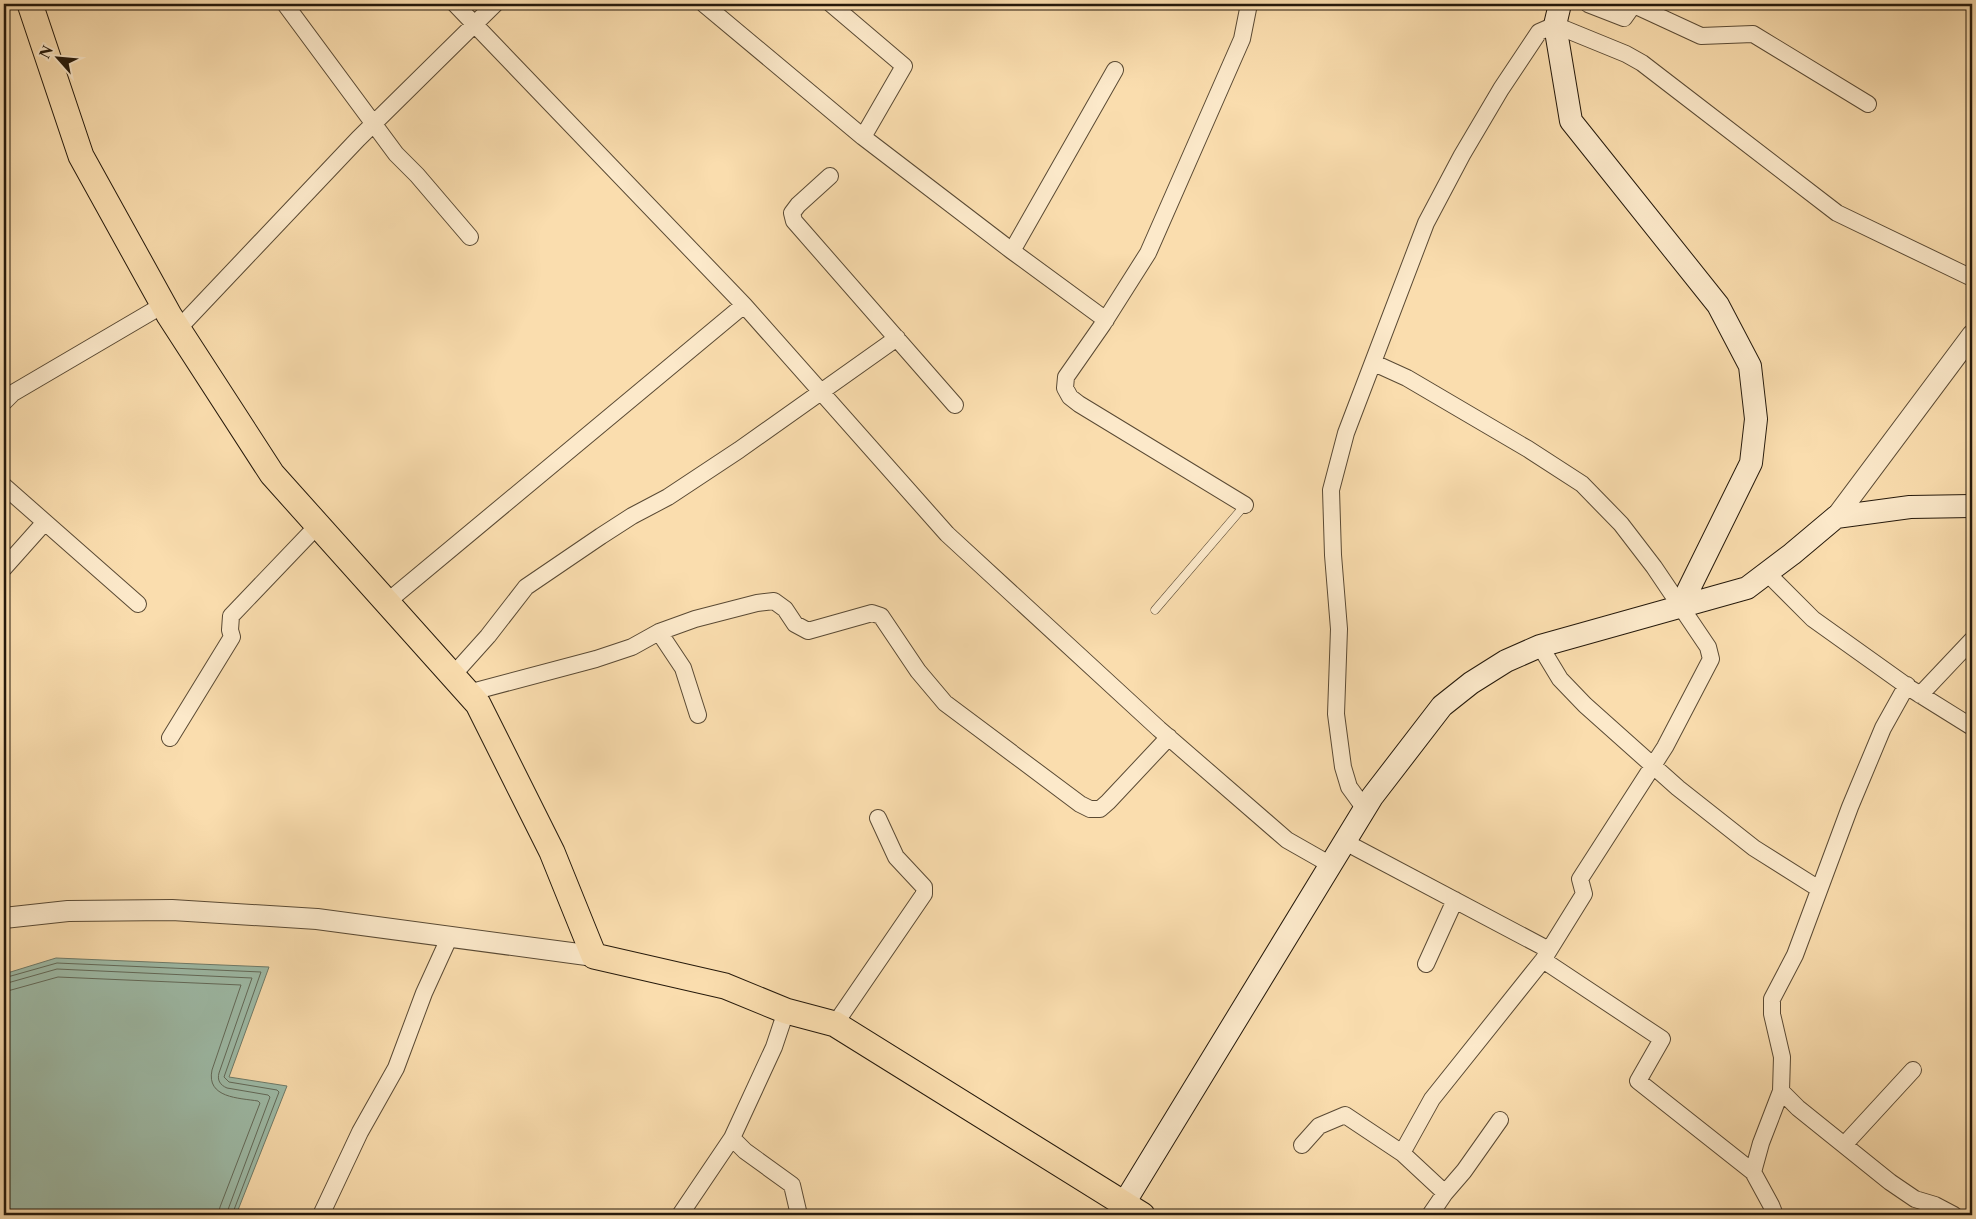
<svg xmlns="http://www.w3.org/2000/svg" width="1976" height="1219" viewBox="0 0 1976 1219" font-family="'Libre Caslon Text',serif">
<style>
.water{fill:#9ebca9;stroke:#6e7b6a}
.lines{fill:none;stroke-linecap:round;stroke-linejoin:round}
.shore{stroke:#626a5a;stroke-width:1}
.service-casing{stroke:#5a4a34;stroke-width:9}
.minor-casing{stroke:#5a4a34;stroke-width:18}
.tertiary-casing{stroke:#5a4a34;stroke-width:22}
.secondary-casing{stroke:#25190b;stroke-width:24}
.primary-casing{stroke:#25190b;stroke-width:27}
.service{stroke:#fce9ca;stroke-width:8}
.minor{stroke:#fce9ca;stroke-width:16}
.tertiary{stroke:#fce9ca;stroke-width:20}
.secondary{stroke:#fce9ca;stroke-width:22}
.primary{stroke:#faddae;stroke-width:25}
</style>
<rect width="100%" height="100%" fill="#faddae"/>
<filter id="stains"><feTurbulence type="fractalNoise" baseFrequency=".004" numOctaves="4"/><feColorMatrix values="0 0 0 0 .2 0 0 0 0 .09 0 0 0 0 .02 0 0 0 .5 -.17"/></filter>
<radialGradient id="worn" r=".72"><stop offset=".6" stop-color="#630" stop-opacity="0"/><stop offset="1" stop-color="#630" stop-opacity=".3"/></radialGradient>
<path class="water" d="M56,958l213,9 -40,110 58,9 -51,129h-232v-241z"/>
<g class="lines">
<path class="shore" d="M4,978l53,-15 204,9 -37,105 5,5 48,8 2,2 -47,123
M4,984l53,-15 195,9 -33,95c-2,7 1,12 8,15l41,7 2,2 -44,118
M4,992l54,-15 183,8 -29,85c-6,28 27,28 46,31l2,2 -40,104 -2,8"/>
<g class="service-casing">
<path id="service" d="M1155,610l90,-105"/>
</g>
<g class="minor-casing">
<path id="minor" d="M285,4l111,150 21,21 53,62
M455,4l289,301 203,229 212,195 128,111 44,25
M704,4l159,133 149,114 94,69
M831,4l73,62 -41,71
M1588,4l36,14 10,-14
M1634,5l67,31 52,-2 115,70
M830,176l-32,29 -6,8 2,8 161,184
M1012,251l103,-181
M178,329l180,-190 137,-135
M1374,363l33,15 121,71 54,35 39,40 33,43 54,80 3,12 -46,88 -85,132 4,15 -41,66 -111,139 -30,54
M4,402l9,-9 150,-88
M4,486l134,118
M1245,505l-166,-101 -9,-7 -5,-9 1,-11 37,-53 45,-71 94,-214 7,-35
M4,568l41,-46
M1767,573l46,46 98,70 61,38
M387,602l357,-297
M659,632l24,36 15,47
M1540,646l20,33 25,26 93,83 76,60 65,41
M453,675l35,-39 38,-49 75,-51 31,-20 36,-19 71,-47 158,-112
M468,693l128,-34 36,-12 27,-15 36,-13 62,-16 17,-2 11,8 10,15 13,7 64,-18 9,3 37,55 27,32 135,101 10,5h10l8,-7 61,-65
M1920,695l52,-55
M170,738l62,-101 -2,-7 1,-14 87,-91
M1365,809l-16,-22 -6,-20 -7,-53 3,-85 -6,-74 -2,-65 15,-57 80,-210 36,-68 39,-66 38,-57 16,-7 71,29 16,9 195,150 135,65
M1345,842l204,108
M1543,960l119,79 -24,42 115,91
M1426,964l29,-64
M786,1011l-12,36 -42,91 13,13 47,34 7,30
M835,1024l89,-130v-7l-28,-30 -18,-39
M1781,1091l17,17 92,74 25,17 20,6 19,10
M1302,1145l17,-19 26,-11 57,38 43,40
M1844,1145l69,-75
M321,1215l39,-83 36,-64 28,-75 26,-57
M680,1215l52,-77
M1430,1215l15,-22 19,-22 36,-51
M1775,1215l-4,-10 -18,-33 8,-29 20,-52 1,-34 -10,-43v-15l23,-44 55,-148 33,-79 24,-43"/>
</g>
<g class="tertiary-casing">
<path id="tertiary" d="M1836,517l136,-182
M4,918l64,-7 104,-1 145,9 277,37"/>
</g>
<g class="secondary-casing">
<path id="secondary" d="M1560,4l-5,21 16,96 147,184 32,61 6,53 -5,44 -71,144
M1123,1205l249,-408 70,-91 29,-23 35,-22 34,-15 207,-58 45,-34 44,-37 74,-10 62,-1"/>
</g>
<g class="primary-casing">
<path id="primary" d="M30,4l51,152 88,159 103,159 206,230 74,148 42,104 131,30 61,25 49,13 307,191"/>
</g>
<use href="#service" class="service"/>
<use href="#minor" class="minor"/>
<use href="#tertiary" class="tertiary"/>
<use href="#secondary" class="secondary"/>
<use href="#primary" class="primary"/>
</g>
<rect width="1976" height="1219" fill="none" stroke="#faddae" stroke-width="20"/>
<rect x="5" y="5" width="1966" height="1209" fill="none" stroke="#25190b" stroke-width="2.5"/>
<rect x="10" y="10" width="1956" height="1199" fill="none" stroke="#25190b"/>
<g transform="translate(58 58) rotate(297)" stroke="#fce9ca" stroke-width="4" paint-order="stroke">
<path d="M0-4L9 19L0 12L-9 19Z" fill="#25190b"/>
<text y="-8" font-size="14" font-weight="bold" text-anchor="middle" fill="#25190b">N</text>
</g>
<rect width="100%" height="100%" filter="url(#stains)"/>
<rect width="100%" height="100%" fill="url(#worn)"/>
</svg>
